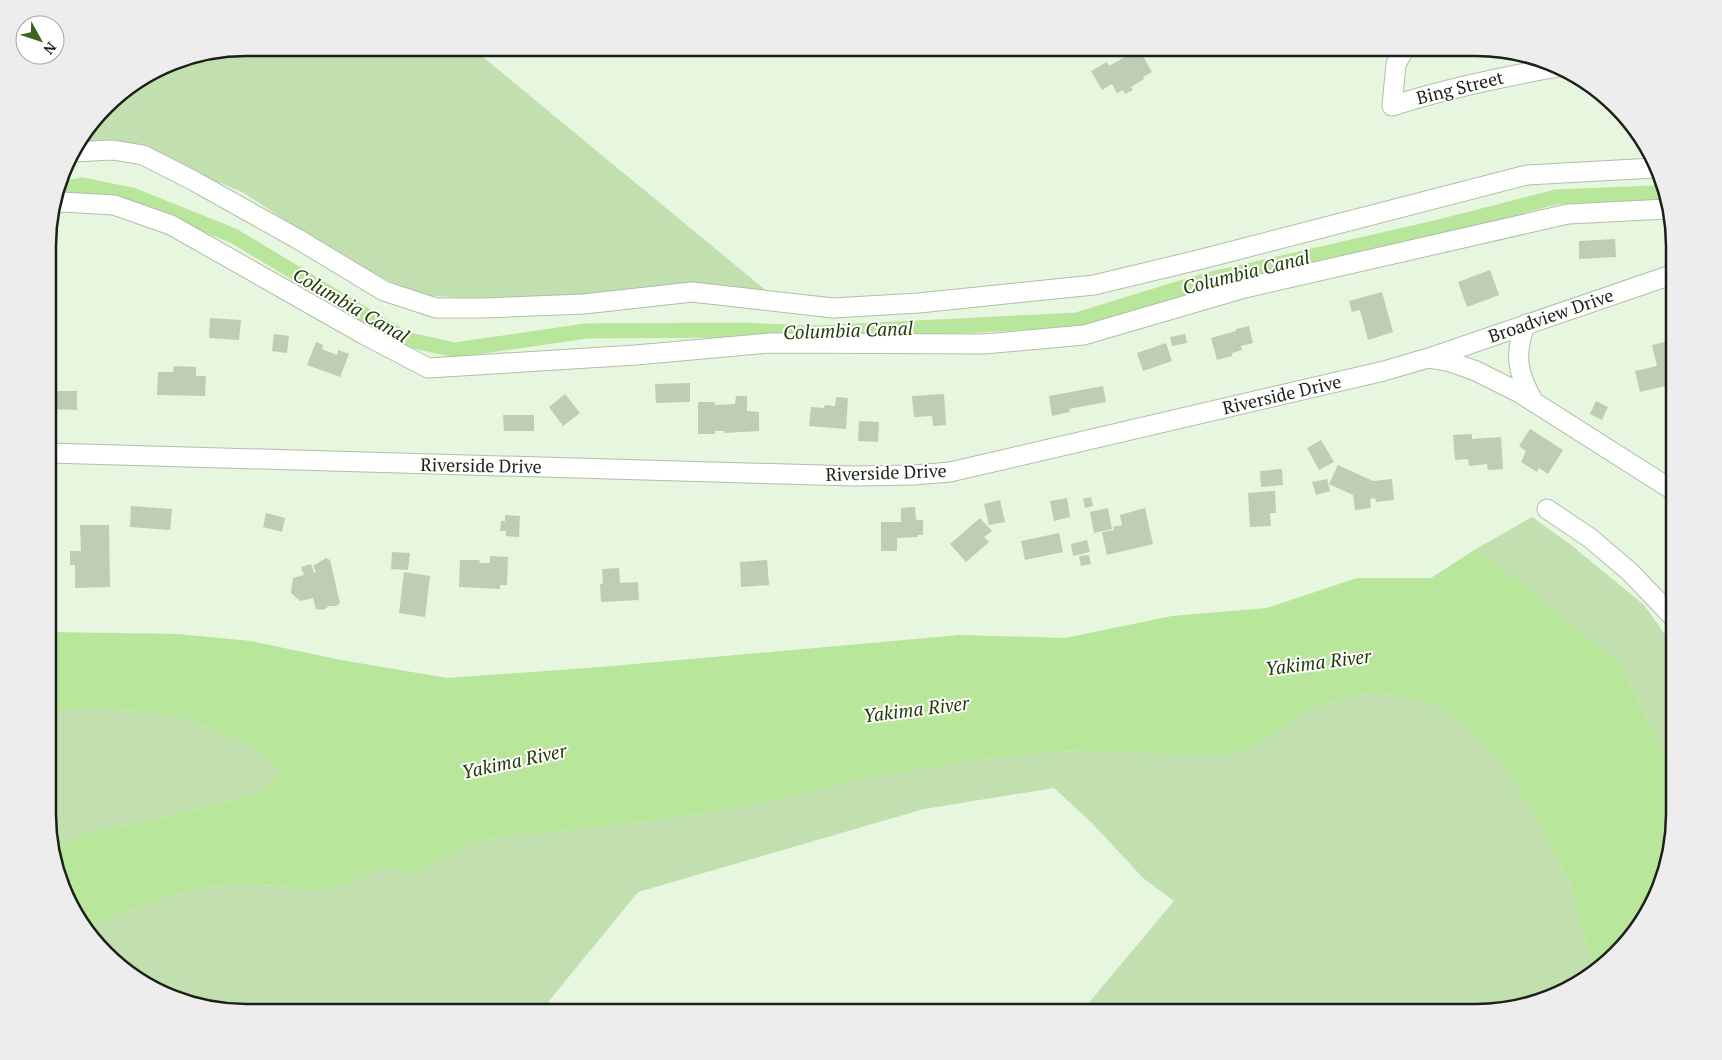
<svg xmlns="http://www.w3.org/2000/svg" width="1722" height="1060" viewBox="0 0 1722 1060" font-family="'PT Serif',serif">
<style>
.green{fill:#c2e0af}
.water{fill:#b8e69a}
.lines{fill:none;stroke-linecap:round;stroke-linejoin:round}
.canal{stroke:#b8e69a;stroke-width:15}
.building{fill:#becdb5}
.minor-casing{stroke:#b0bfa7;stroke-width:21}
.minor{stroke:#fff;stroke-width:19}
.labels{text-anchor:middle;stroke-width:4;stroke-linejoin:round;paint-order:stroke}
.street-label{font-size:18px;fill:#1b2118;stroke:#fff}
.water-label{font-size:19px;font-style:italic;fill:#213c06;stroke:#fff}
.rim{fill:none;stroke:#1b2118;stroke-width:2.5}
</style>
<rect width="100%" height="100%" fill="#e7f6de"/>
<path class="green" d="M246,48h226l308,254 -61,-6 -208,5 -91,-6 -67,-31 -111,-72 -115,-48 -49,1 37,-48 55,-35z
M1532,517l39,28 73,60 30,42v128l-54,-112 -96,-78 -48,-36z
M1373,692l57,10 29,19 40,39 32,49 38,72 25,88 -19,17 -86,26h-408l93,-111 -31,-23 -50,-54 -39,-36 -130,21 -286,83 -98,120h-295l-63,-10 -46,-23 -51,-51 83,-31 38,-9 32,-4 38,2 38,5 52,-15 11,-7 13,-2 9,5 19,-1 49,-24 33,-11 27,-3 14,3 12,-4 92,-10 90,-13 143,-34 105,-16 101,-9 183,-11 42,-30z
M96,707l90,11 73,32 23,23 -26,21 -96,24 -67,13 -40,19 -4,-10v-128z"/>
<path class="water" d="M1476,549l48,36 96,78 54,112v52l-10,51 -23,46 -47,45 -25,-88 -38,-72 -32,-49 -40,-39 -29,-19 -57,-10 -64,17 -42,30 -36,16h-51l-96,-5 -101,9 -105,17 -143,33 -90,13 -92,10 -12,4 -14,-3 -27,3 -33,11 -49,24 -10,2 -9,-1 -9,-5 -13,2 -11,7 -28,10 -24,5 -38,-5 -38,-2 -32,4 -38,9 -83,31 -4,-4 -28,-74 40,-19 67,-13 96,-24 26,-21 -23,-23 -73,-32 -90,-11 -47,5v-80l128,2 74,7 90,19 106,18 154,-11 359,-32 105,3 107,-22 95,-8 90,-30h74z"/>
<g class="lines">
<path class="canal" d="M59,189l24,-4 49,10 102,41 171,103 50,11 131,-19 153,-1 75,3 263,-13 130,-40 228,-52 121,-31 97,-4 9,1"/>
</g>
<path class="building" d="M1139,49l13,23 -9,5 1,2 -13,8 2,3 -8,4 -2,-4 -6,3 -5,-9 -10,6 -11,-19 16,-9 2,4z
M1615,239l1,18 -37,2v-18z
M1490,270l9,25 -32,12 -9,-25z
M1382,292l11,40 -25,8 -8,-30 -8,2 -3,-11z
M210,318l31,2 -2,20 -30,-2z
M1249,326l4,17 -12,3 1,4 -10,3v3l-15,4 -6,-22 25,-7v-2z
M274,334l15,2 -2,17 -15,-2z
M1185,334l2,9 -15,3 -2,-9z
M1669,341l5,20v23l-34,8 -5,-21 22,-5 -5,-21z
M316,342l7,3 -1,4 15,6 1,-5 11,4 -9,23 -33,-12z
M1166,343l6,18 -29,10 -6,-18z
M174,366l22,1v9h10l-1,20 -48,-1 1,-23h15z
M690,383v19l-34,1 -1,-19z
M1103,386l3,16 -37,7 1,3 -18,4 -3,-20z
M49,391h28v19l-28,-1z
M565,394l15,19 -17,13 -14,-19z
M944,394l2,31 -13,1 -1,-10 -18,1 -2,-21z
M736,396h11v15l12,1v19l-35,2v-2h-9v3h-17v-32h16l1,3 20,-1z
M836,397l12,1 -2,31 -37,-3 2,-19 13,1 1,-3 10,1z
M1596,401l12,6 -6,13 -12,-6z
M503,415h31v16h-30z
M859,421l20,1 -1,20 -20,-1z
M1530,429l33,21 -15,24 -9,-6 -2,4 -16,-10 5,-11 -7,-5z
M1472,434v5l29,-2 2,32 -15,1 -1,-6 -18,2 -1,-7 -13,1 -2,-25z
M1321,440l13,22 -15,8 -12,-22z
M1338,465l35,16 19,-2 2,21 -18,2 -1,-4 -5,1 1,9 -16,2 -2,-15 -24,-11z
M1282,469l1,16 -22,2 -1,-16z
M1327,479l3,12 -14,4 -4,-13z
M1275,491l1,22h-6l1,13 -21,1 -2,-34z
M1091,497l2,9 -8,2 -2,-9z
M1067,498l3,19 -16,4 -4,-20z
M1000,500l5,22 -16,3 -5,-21z
M131,506l41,3 -2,21 -40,-3z
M915,507l1,13h7v15h-6l1,2 -21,1v13h-16v-29h20v-14z
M1108,508l4,21 -18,4 -4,-21z
M1145,508l8,36 -46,11 -5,-23 12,-2 -1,-3 9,-2 -2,-10z
M266,513l19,5 -3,14 -19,-5z
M505,515l15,1 -1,21 -13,-1v-5h-6l1,-10h4z
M980,518l12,13 -8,6 5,5 -23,20 -16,-18z
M80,525h29l1,62 -35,1v-23h-5v-14h11z
M1059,533l4,19 -38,8 -4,-19z
M1087,540l3,12 -17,4 -2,-12z
M392,552l18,1 -2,17 -17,-1z
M1089,555l2,9 -10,2 -2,-10z
M490,556l18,1 -1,28h-7v4l-41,-2 1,-27h20l-1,3h11z
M326,558l4,2 10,43 -4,3h-7l-6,4 -7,-1 -3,-11 -13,3 -9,-8 2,-15 11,-3 -3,-8 10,-3 3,9 2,-1 -3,-6z
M767,560l2,25 -28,2 -1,-25z
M619,568l1,15 18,-1 1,18 -38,2 -1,-18h3l-1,-15z
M404,572l26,4 -5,41 -26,-4z"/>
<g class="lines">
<g class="minor-casing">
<path id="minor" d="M1405,48l-9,16 -4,42c55,-18 110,-29 166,-39
M72,152l41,-2 30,5 51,26 102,57 88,53 52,17h49l99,-4 108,-12 141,16 86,-5 175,-18 108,-26 325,-84 127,-7
M54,204l8,-2 52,3 57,20 194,110 63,33 208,-13 134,-12 214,1 100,-9 161,-47 323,-74 99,-5
M1526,324c-13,30 -8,51 8,78
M1429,358l245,-84
M49,453l805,23 60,-1 36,-3 39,-9 395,-92 44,-13 23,4 25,9 42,21 156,99
M1547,509l43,29 40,34 44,46"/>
</g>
<use href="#minor" class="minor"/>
</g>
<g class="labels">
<g class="street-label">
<text transform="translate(1460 88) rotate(-14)" y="6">Bing Street</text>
<text transform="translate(1551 316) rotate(-19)" y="6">Broadview Drive</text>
<text transform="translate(1282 395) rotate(-13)" y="6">Riverside Drive</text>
<text transform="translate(481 466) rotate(1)" y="6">Riverside Drive</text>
<text transform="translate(886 473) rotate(-2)" y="6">Riverside Drive</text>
</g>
<g class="water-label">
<text transform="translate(1246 272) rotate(-14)" y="7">Columbia Canal</text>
<text transform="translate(351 305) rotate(30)" y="7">Columbia Canal</text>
<text transform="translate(848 330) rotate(-2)" y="7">Columbia Canal</text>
<text transform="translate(1318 662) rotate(-7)" y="7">Yakima River</text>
<text transform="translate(916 709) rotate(-7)" y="7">Yakima River</text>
<text transform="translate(514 761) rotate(-12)" y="7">Yakima River</text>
</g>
</g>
<path d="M0 0H1722V1060H0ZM246 56H1476A190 190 0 0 1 1666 246V814A190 190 0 0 1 1476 1004H246A190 190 0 0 1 56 814V246A190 190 0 0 1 246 56Z" fill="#ededed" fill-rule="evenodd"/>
<path class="rim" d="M246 56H1476A190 190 0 0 1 1666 246V814A190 190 0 0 1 1476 1004H246A190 190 0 0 1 56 814V246A190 190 0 0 1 246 56Z"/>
<g transform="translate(40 40) rotate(130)"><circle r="24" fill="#ffffff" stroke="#a4a6a3"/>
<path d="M0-4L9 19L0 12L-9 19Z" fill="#3d631d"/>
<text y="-8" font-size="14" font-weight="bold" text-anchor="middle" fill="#1b2118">N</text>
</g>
</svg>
